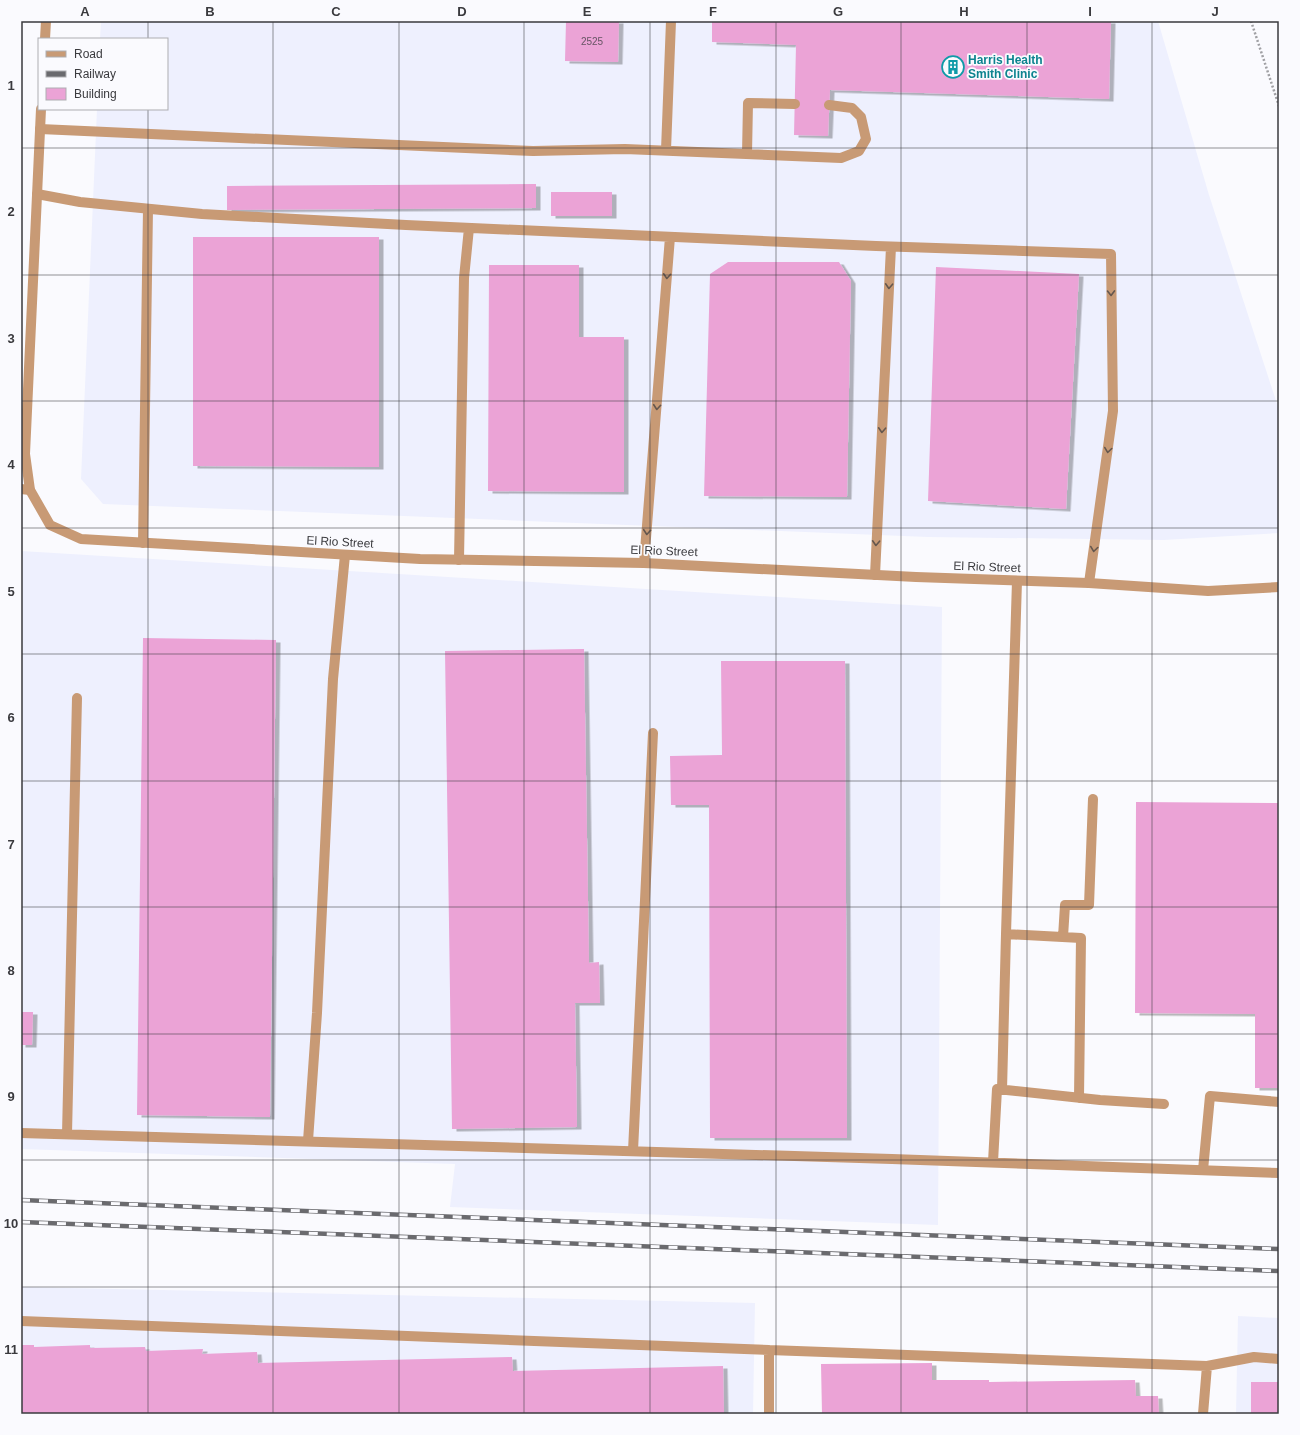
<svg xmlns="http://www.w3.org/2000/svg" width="1300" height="1435" viewBox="0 0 1300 1435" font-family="Helvetica,sans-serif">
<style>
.built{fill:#eef0fe}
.building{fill:#eba3d6;filter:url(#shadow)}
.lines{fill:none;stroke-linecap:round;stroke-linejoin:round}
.path{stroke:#a0a0a4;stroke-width:2.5;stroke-dasharray:2 2;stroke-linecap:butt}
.lane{stroke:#c89a75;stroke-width:10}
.street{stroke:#c89a75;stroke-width:10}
.rail-casing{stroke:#6a6a6e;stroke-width:4.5}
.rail{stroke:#fafafe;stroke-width:3;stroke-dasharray:9;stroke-linecap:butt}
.oneway{stroke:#65574e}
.grid{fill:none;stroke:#3a3a3e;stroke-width:1;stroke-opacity:0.55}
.labels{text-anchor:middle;stroke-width:3.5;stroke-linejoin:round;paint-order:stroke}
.number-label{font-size:10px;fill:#665464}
.culture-label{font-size:12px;font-weight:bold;fill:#0d838f;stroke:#fafafe;text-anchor:start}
.street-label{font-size:12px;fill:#3a3a3e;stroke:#fafafe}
.neatline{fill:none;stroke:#3a3a3e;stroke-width:1.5}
.grid-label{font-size:13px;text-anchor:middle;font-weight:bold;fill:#3a3a3e}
</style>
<defs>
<filter id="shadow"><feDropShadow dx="4.5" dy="2.5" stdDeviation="0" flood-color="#0004"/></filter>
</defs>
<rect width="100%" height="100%" fill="#fafafe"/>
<path class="built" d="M101,21h1057l51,174 70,215v123l-115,7 -236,-3 -825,-33 -22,-25 16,-370h70v-70h-67z
M21,551l921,56 -4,618 -488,-18 5,-43 -434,-15z
M21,1287l734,16 -2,111h-732z
M1238,1316l41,2v96h-43z"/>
<path class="building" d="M566,21h53l-1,41 -53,-1z
M712,21h399l-2,78 -279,-9 -2,46 -34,-1 2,-90 -84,-3z
M536,184v24l-309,2v-24z
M551,192h61v24h-61z
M193,237h186v230l-186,-1z
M728,262h111l12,19 -4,216 -143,-1 6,-222z
M489,265h90v72h45v155l-136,-1z
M936,267l143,7 -13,235 -138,-8z
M143,638l133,2 -6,477 -133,-2z
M584,649l5,314 10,-1 1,41h-25l2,124 -125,2 -7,-478z
M721,661h124l2,477h-137l-1,-333h-38l-1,-49 52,-1z
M1136,802l143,1v285h-24v-74l-120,-1z
M21,1012h12l-1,33h-11z
M21,1345h13v2l56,-2v3l55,-1 1,4 57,-2 -1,5 55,-2 1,11 254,-6 1,14 210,-5 1,48h-703z
M932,1363v17h57v2l146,-2 1,16h22l1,18h-337l-1,-50z
M1251,1382h28v32h-28z"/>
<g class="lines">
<path class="path" d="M1251,21l28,85"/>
<path class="lane" d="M40,129l493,22 92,-2 216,9 18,-7 7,-12 -5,-22 -9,-9 -23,-3
M666,150l5,-129
M747,154l1,-51 47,1
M37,194l43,8 122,12 204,11 470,21 235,8 2,157 -24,172
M21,489l9,1
M143,543l5,-334
M459,560l5,-282 5,-50
M644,563l26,-326
M875,575l16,-328
M1006,934l11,-353
M1063,937l2,-32h24l4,-106
M1002,1090l4,-156 75,4 -2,160
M21,1133l871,26 387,14
M67,1134l10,-436
M308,1141l9,-128 16,-334 12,-124
M633,1151l20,-418
M993,1162l4,-73 103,11 64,4
M1203,1170l7,-74 69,6
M21,1321l748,29v64
M769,1350l438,16
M1203,1414l4,-48 47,-9 25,2"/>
<path class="street" d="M45,39l1,-18
M41,109l-16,345 5,36 20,35 31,14 339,20 224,4 272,14 173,6 119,8 71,-4"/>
<g class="rail-casing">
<path id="rail" d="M21,1200l1258,49
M21,1222l1258,49"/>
</g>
<use href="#rail" class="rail"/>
</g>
<defs><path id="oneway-chevron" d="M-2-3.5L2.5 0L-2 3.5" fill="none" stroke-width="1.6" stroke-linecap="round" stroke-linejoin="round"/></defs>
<g class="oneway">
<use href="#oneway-chevron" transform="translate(667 276) rotate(94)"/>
<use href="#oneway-chevron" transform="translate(889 286) rotate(93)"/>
<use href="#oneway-chevron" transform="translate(1111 293) rotate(89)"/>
<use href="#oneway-chevron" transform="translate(657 407) rotate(95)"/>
<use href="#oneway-chevron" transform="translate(882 430) rotate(93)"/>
<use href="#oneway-chevron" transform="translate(1108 450) rotate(98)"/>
<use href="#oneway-chevron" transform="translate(647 532) rotate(95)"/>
<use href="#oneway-chevron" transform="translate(876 543) rotate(93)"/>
<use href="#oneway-chevron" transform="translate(1094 549) rotate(98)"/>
</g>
<path class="grid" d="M148,21v18M273,21v1393M399,21v1393M524,21v1393M650,21v1393M776,21v1393M901,21v1393M1027,21v1393M1152,21v1393M148,109v1305M21,148h1258M21,275h1258M21,401h1258M21,528h1258M21,654h1258M21,781h1258M21,907h1258M21,1034h1258M21,1160h1258M21,1287h1258"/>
<defs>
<g id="building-ring" transform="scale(1.15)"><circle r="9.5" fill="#fafafe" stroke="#0f9aa8" stroke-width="1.5"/><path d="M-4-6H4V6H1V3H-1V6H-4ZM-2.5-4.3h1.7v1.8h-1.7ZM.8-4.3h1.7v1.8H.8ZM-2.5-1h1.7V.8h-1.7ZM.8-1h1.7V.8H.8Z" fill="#0f9aa8"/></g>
</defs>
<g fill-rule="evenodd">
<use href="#building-ring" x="953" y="67"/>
</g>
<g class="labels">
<g class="number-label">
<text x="592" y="45">2525</text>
</g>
<g class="culture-label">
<text x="968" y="64">Harris Health<tspan x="968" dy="14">Smith Clinic</tspan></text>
</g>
<g class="street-label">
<text transform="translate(340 542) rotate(3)" y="4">El Rio Street</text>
<text transform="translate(664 551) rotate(2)" y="4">El Rio Street</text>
<text transform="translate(987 567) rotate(2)" y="4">El Rio Street</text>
</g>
</g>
<rect width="1300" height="1435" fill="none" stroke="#fafafe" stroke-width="44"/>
<rect x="38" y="38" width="130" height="72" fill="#fafafe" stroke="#adadb1"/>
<rect x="46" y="51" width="20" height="6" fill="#c89a75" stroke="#adadb1"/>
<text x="74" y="58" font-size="12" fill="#3a3a3e">Road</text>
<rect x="46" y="71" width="20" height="6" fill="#6a6a6e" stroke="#adadb1"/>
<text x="74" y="78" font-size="12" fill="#3a3a3e">Railway</text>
<rect x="46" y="88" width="20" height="12" fill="#eba3d6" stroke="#adadb1"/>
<text x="74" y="98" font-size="12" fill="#3a3a3e">Building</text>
<rect x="22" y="22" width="1256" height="1391" class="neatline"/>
<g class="grid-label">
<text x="85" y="16">A</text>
<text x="210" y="16">B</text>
<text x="336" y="16">C</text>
<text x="462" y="16">D</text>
<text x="587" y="16">E</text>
<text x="713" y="16">F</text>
<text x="838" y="16">G</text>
<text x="964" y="16">H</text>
<text x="1090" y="16">I</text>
<text x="1215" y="16">J</text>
<text x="11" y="90">1</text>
<text x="11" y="216">2</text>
<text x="11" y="343">3</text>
<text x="11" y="469">4</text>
<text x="11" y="596">5</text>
<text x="11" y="722">6</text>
<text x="11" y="849">7</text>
<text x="11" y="975">8</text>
<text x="11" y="1101">9</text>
<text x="11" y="1228">10</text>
<text x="11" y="1354">11</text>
</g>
</svg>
